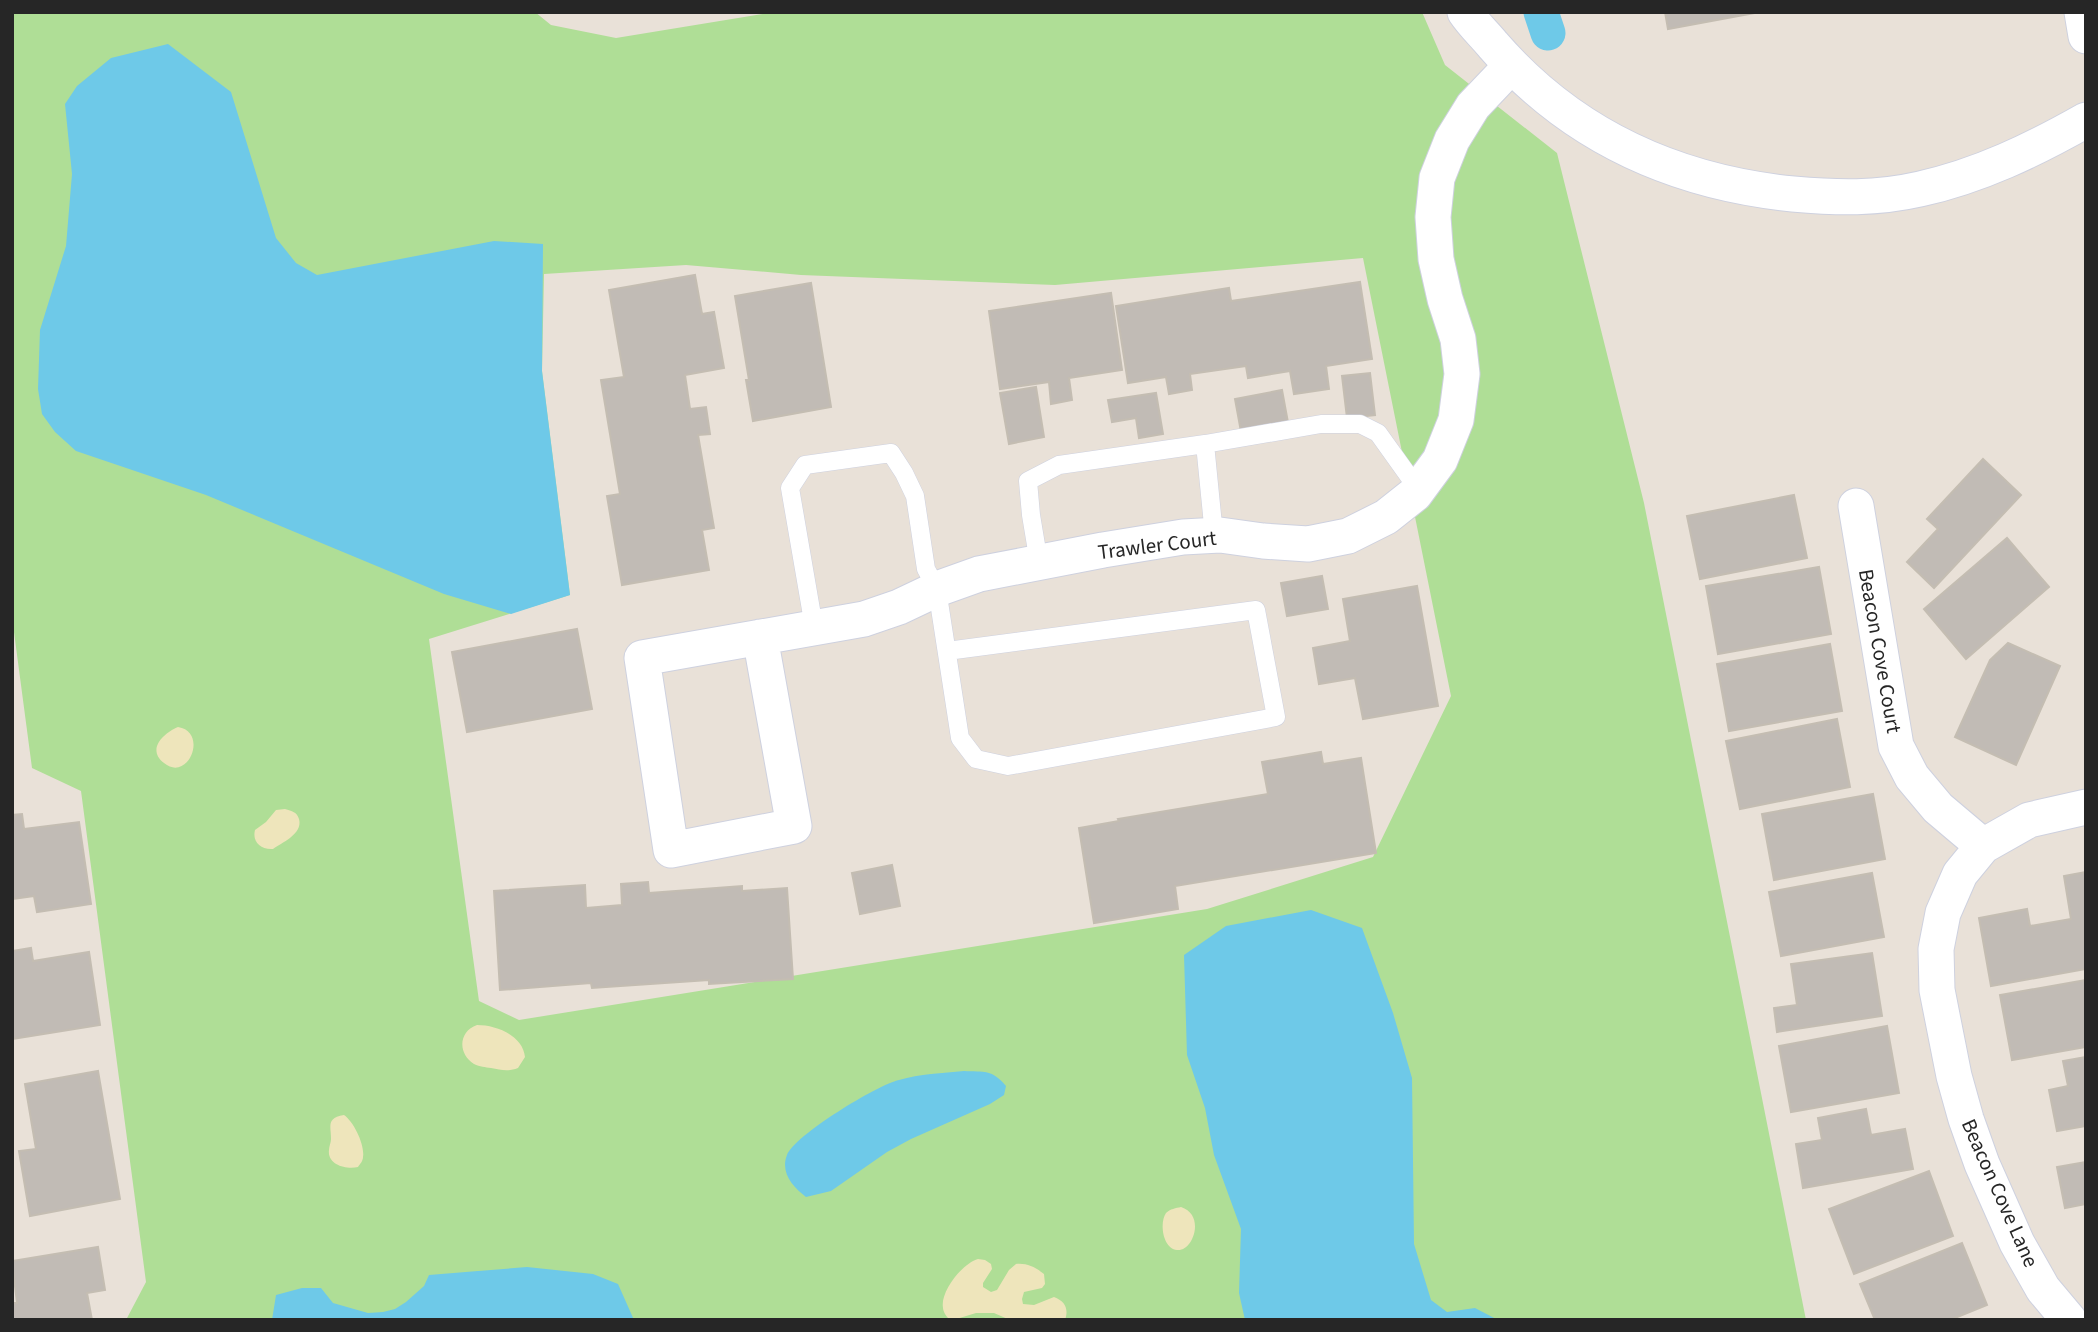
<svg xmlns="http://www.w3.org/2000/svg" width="2098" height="1332" viewBox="0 0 2098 1332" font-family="'Source Sans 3',sans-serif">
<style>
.green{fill:#afde96;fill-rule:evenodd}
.sand{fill:#eee5bb}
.water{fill:#6ec9e8}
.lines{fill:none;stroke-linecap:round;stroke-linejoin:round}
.canal{stroke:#6ec9e8;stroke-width:35}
.building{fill:#c1bbb5;stroke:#c4bdb2;stroke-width:2}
.service-casing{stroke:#ced1df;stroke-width:19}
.minor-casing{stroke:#ced1df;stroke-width:37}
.service{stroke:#fff;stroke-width:18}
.minor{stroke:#fff;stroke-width:35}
.labels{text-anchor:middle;stroke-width:7;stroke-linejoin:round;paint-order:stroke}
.street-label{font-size:21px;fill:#262626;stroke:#fff}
</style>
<rect width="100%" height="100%" fill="#e9e1d8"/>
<path class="green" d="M12,12h523l16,13 65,13 159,-26h647l23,53 112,88 87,350 162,817h-1680l20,-38 -65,-491 -49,-23 -20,-151zM1363,258l88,438 -78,161 -166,52 -688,111 -40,-19 -50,-362 141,-44 -28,-224 2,-97 142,-9 115,10 254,10z"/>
<path class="sand" d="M178,727c31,5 10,56 -14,36 -18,-14 0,-30 14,-36z
M285,809c7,2 12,3 14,10 4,15 -16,23 -26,30 -12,1 -21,-7 -18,-19l11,-8 10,-12z
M477,1025c20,0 46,11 48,32l-7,11c-10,4 -17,2 -27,0 -6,-1 -11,-1 -17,-4 -17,-11 -15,-33 3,-39z
M344,1115c10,7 21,30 19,42 0,4 -3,7 -5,10 -11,3 -31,-2 -29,-17 0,-4 2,-7 2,-11 0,-13 -5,-21 13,-24z
M1181,1207c25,8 12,45 -4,43 -14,-1 -18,-27 -11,-37 4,-4 10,-5 15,-6z
M978,1259l7,1 6,4 1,5 -9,14v4l8,5 6,-2 12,-20 7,-6c11,-1 19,3 28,10l1,10 -3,4 -18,4 -2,7 1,5 11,1 20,-8c11,4 15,12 11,23h-55l-16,-7h-18l-23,7 -5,-2c-2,-2 -5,-7 -5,-10 -3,-17 20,-45 35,-49z"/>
<path class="water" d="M168,44l63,48 45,146 20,25 21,12 177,-34 49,3 -1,127 28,224 -59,19 -67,-20 -238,-99 -130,-44 -21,-19 -13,-18 -4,-25 2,-59 26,-84 6,-72 -7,-70 12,-18 34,-28z
M1311,910l51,18 31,85 19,65 2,166 17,56 16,12 28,-4 23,12h-253l-6,-27 2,-64 -27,-74 -9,-47 -18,-53 -3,-100 42,-29z
M964,1071c20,1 28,-2 42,15l-2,9 -14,9 -79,35 -24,13 -56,39 -25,6c-13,-10 -26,-24 -19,-42 8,-20 90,-70 112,-75 21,-6 43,-7 65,-9z
M527,1267l66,7 25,10 16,36h-362l4,-25 26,-7h19l12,15 35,10 15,-1 12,-3 11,-7 18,-16 5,-11z"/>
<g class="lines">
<path class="canal" d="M1541,12l7,21"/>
</g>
<path class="building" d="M1665,12h95l-92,17z
M695,275l7,39 12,-2 10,56 -39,7 5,34 16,-2 4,27 -12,1 16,93 -12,2 7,40 -87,15 -15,-89 13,-2 -19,-114 23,-3 -15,-87z
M1360,282l12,77 -46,7 3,23 -35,5 -4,-23 -42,7 -2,-12 -56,8 2,16 -23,4 -3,-17 -38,6 -12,-77 113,-18 2,13z
M811,283l20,124 -78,14 -7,-41h3l-14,-84z
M1111,293l11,77 -53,8 3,22 -21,4 -2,-22 -49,7 -11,-78z
M1370,373l5,42 -28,3 -5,-42z
M1036,387l8,50 -35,7 -9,-51z
M1282,390l7,38 -47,9 -7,-38z
M1156,393l7,41 -24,4 -3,-20 -24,4 -4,-22z
M1983,459l38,36 -87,93 -27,-26 31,-33 -11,-10z
M1794,495l13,63 -107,21 -13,-63z
M2007,538l42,49 -83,72 -42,-50z
M1819,567l12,67 -113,20 -12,-68z
M1322,576l6,33 -41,7 -6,-33z
M1417,586l21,120 -75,13 -8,-41 -36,6 -6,-36 37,-7 -7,-42z
M577,629l15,80 -125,23 -15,-80z
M2008,643l52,23 -44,99 -61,-28 35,-77z
M1830,644l12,67 -113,20 -12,-67z
M1837,719l13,68 -110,22 -14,-68z
M1321,752l2,12 38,-6 15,95 -201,33 3,23 -84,14 -15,-95 40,-7 -1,-2 150,-25 -6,-32z
M1873,794l12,65 -111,21 -12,-66z
M22,814l2,15 55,-7 12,82 -54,8 -3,-16 -22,3v-84z
M892,865l8,41 -40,8 -8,-41z
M2086,872v97l-95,17 -12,-68 48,-9 3,17 41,-7 -7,-43z
M1872,873l12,64 -103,19 -12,-64z
M648,882l1,11 93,-7v5l45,-3 6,91 -84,5v-4l-117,8 -1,-5 -91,7 -6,-99 91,-6 1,23 36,-3 -1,-21z
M31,948l2,13 56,-9 11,73 -88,14v-88z
M1872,953l10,63 -105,16 -3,-24 23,-3 -6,-41z
M2086,980v67l-74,13 -12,-65z
M1887,1026l12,67 -108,19 -12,-66z
M2086,1057v69l-29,5 -8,-41 19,-4 -5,-25z
M98,1071l22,128 -90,17 -11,-65 17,-2 -11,-65z
M1866,1109l5,26 34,-6 8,40 -110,19 -7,-44 26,-4 -4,-22z
M2086,1162v42l-21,4 -8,-41z
M1929,1171l24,65 -99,38 -25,-65z
M1962,1243l25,62 -37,15h-75l-15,-36z
M98,1247l7,43 -18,3 5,27h-80v-17h5l-5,-42z"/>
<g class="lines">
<g class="service-casing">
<path id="service" d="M1205,444l116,-20h39l18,9 40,56
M1039,563l-8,-48 -3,-34 31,-16 146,-21 9,91
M814,627l-24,-139 15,-23 86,-12 13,20 11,23 11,73 11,20 23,149 16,21 32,7 268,-49 -20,-107 -309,41"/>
</g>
<g class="minor-casing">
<path id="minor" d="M1465,12c8,12 19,22 28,33 79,91 181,137 300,149 45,4 83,5 127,-5 59,-13 113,-39 166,-69
M2082,12l4,24
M1856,506l40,240 16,31 26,31 45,38
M760,637l34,189 -123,24 -29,-192 222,-39 35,-12 38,-18 42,-15 124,-24 80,-13 37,-2 43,6 45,3 40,-8 38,-19 29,-23 25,-34 16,-40 6,-46 -4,-35 -13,-40 -9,-40 -3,-42 4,-39 15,-38 21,-34 38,-40
M2069,1320l-26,-31 -26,-46 -35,-79 -16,-45 -12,-43 -17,-86 -1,-41 7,-36 17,-39 23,-28 46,-26 57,-13"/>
</g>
<use href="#service" class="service"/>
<use href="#minor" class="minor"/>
</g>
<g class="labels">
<g class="street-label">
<text transform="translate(1157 545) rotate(-7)" y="7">Trawler Court</text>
<text transform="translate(1880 651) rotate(80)" y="7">Beacon Cove Court</text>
<text transform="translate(2000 1193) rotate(66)" y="7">Beacon Cove Lane</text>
</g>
</g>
<rect width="2098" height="1332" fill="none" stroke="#262626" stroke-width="28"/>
</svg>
